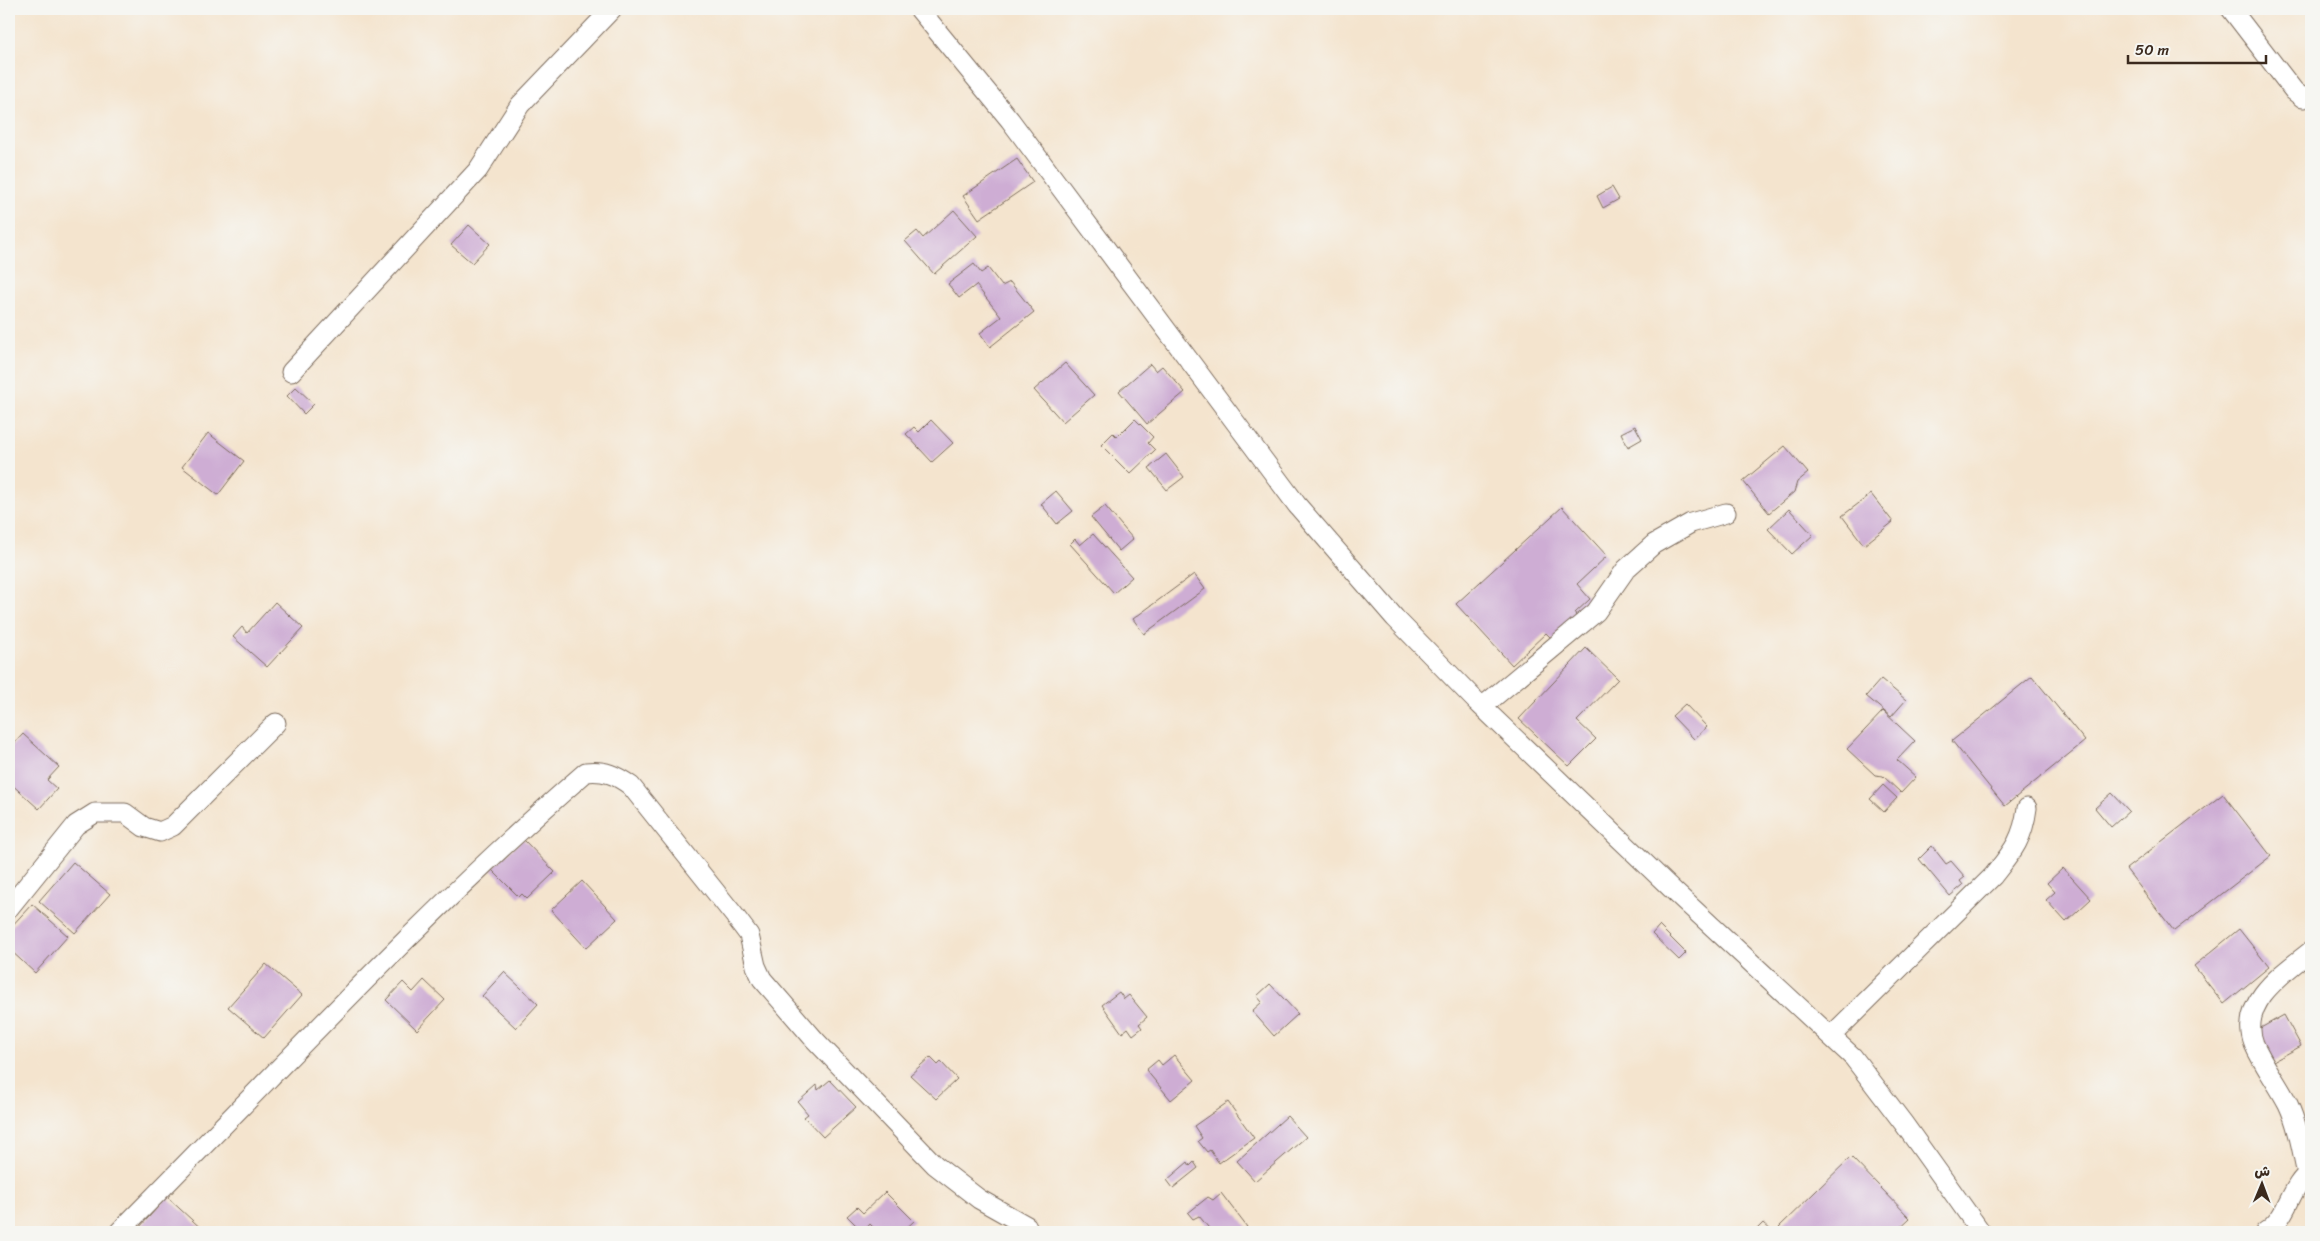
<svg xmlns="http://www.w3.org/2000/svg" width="2320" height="1241" viewBox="0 0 2320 1241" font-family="Sriracha,'Playpen Sans Arabic',sans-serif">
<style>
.building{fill:#ceadd4}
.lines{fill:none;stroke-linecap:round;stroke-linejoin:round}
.minor-casing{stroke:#7c6b5c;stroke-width:21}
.minor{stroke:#fff;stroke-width:19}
</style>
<rect width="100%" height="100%" fill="#f6f6f2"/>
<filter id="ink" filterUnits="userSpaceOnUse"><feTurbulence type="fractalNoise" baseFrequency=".02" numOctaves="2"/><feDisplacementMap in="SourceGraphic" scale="10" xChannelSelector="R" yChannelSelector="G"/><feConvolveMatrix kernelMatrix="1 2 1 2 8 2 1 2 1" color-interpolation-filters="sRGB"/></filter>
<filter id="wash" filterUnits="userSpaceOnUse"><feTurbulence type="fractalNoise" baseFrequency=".0096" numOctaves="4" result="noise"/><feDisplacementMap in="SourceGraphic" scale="20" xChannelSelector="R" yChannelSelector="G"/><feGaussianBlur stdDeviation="1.12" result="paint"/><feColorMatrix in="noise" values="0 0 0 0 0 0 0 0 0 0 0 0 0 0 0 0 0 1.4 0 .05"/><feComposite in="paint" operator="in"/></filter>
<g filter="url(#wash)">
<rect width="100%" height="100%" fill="#f4e4ce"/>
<g id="blocks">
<path class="building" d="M1017,159l16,23 -54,37 -16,-23z
M1612,187l7,12 -16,9 -6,-12z
M954,210l23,26 -43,38 -29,-33 12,-10 6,7z
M469,225l21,19 -18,19 -21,-18z
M974,264l7,9 7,-5 14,18 8,-4 24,30 -44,35 -10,-14 21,-16 -25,-32 -17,13 -11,-14z
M1065,363l29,32 -31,27 -29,-32z
M1150,364l6,7 6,-5 23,26 -38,32 -28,-33z
M296,387l18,17 -10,10 -17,-18z
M1135,419l18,18 -5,6 7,7 -25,24 -29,-29 12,-12 4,4z
M931,420l22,23 -21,19 -26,-28 8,-7 5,5z
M1635,426l7,13 -14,8 -7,-14z
M208,433l36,28 -26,34 -36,-28z
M1785,446l23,27 -11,9 -3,10 -25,21 -26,-32z
M1166,454l18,23 -17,13 -18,-22z
M1056,491l17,20 -16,13 -16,-20z
M1871,494l22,28 -29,23 -22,-29z
M1105,506l28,33 -14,12 -28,-34z
M1562,507l45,49 -30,28 13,15 -15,14 2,7 -23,21 -8,-8 -34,32 -56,-61z
M1789,509l24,26 -21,19 -24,-25z
M1093,534l39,43 -18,16 -44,-49 5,-5 5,6z
M1194,574l11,15 -61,45 -11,-15z
M275,602l28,26 -36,39 -34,-30 9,-10 5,6z
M1586,648l32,31 -41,42 19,18 -27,27 -50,-47z
M2032,676l53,65 -80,65 -53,-65z
M1881,679l25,21 -15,17 -25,-21z
M1685,704l22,23 -13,12 -22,-23z
M1883,711l32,30 -18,19 19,17 -15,16 -18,-17 -8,-1 -28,-26z
M23,734l36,33 -12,13 10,9 -18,20 -30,-27v-33z
M1883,785l14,13 -13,14 -14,-13z
M2112,793l17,18 -18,16 -16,-19z
M2223,794l48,62 -97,75 -48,-62z
M523,839l32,33 -28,27 -5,-5 -3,3 -28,-28z
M1932,846l14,18 5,-3 14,16 -5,4 3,4 -13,11 -31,-37z
M73,862l37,32 -35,39 -36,-32z
M2063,868l28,31 -25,23 -20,-22 9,-8 -8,-9z
M582,881l35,38 -31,29 -35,-38z
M32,904l36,32 -33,37 -26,-24v-20z
M1659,926l27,27 -7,7 -27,-26z
M2239,929l30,38 -45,37 -30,-38z
M266,964l36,31 -38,43 -36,-31z
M504,972l34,32 -22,24 -34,-32z
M424,980l21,20 -28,30 -31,-30 17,-18 10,10z
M1270,984l28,30 -24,22 -22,-25 10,-9 -5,-6z
M1119,992l5,7 5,-4 18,22 -8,7 3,4 -9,7 -5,-7 -6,5 -20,-28z
M2284,1015l17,31 -27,15 -17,-31z
M1174,1055l21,25 -24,20 -25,-30 12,-10 4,5z
M930,1057l8,8 3,-3 16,17 -21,20 -26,-24z
M830,1080l26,27 -33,30 -19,-20 4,-3 -10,-12 19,-17 1,5z
M1228,1102l26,36 -35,25 -9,-13 -3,2 -9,-11 4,-3 -8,-12z
M1287,1116l19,21 -51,44 -18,-20z
M1851,1157l59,61 -15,14h-111l-5,-5z
M1188,1162l2,4 4,-4 4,6 -25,20 -6,-8z
M885,1192l29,29 -12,11h-24l-8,-8 -7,8 -16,-16 10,-9 6,6z
M1221,1193l26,34 -7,5h-28l-13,-16 -6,3 -5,-6 20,-16 5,3z
M167,1197l38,35h-63l-4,-3z
M1763,1223l10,9h-19z"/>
</g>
</g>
<g filter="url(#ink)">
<use href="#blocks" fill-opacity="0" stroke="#7c6b5c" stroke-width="1"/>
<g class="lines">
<g class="minor-casing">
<path id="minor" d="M919,9l91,111 287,385 98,113 82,84 199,191 177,164 51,67 77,108
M2231,9l63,82 9,7 8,-2
M291,372l187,-202 42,-65 92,-96
M1482,707l114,-95 30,-43 28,-25 37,-21 35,-10
M9,908l67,-83 19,-12h30l19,14 16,5 13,-6 103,-103
M1831,1036l162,-160c19,-24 30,-36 34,-68
M2307,1174c-5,-23 -9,-49 -19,-70 -10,-20 -25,-39 -34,-60 -16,-41 29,-71 57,-93
M119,1232c154,-155 302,-317 467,-460 19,-2 30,3 45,14l103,129 15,20 7,31 6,13 52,60 121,126 44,34 48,27
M2265,1232c24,-14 24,-46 46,-61"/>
</g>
<use href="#minor" class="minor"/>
</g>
</g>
<rect width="2320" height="1241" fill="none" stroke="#f6f6f2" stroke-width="30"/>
<g transform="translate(2262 1184) rotate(1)" stroke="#f6f6f2" stroke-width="4" paint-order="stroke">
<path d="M0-4L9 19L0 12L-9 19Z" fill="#3b2a1e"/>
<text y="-8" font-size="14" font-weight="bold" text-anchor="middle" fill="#3b2a1e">ش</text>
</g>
<path d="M2128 55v8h138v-8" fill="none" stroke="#3b2a1e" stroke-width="2.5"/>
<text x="2135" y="55" font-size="15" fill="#3b2a1e" stroke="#f6f6f2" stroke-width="4" paint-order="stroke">50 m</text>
</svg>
